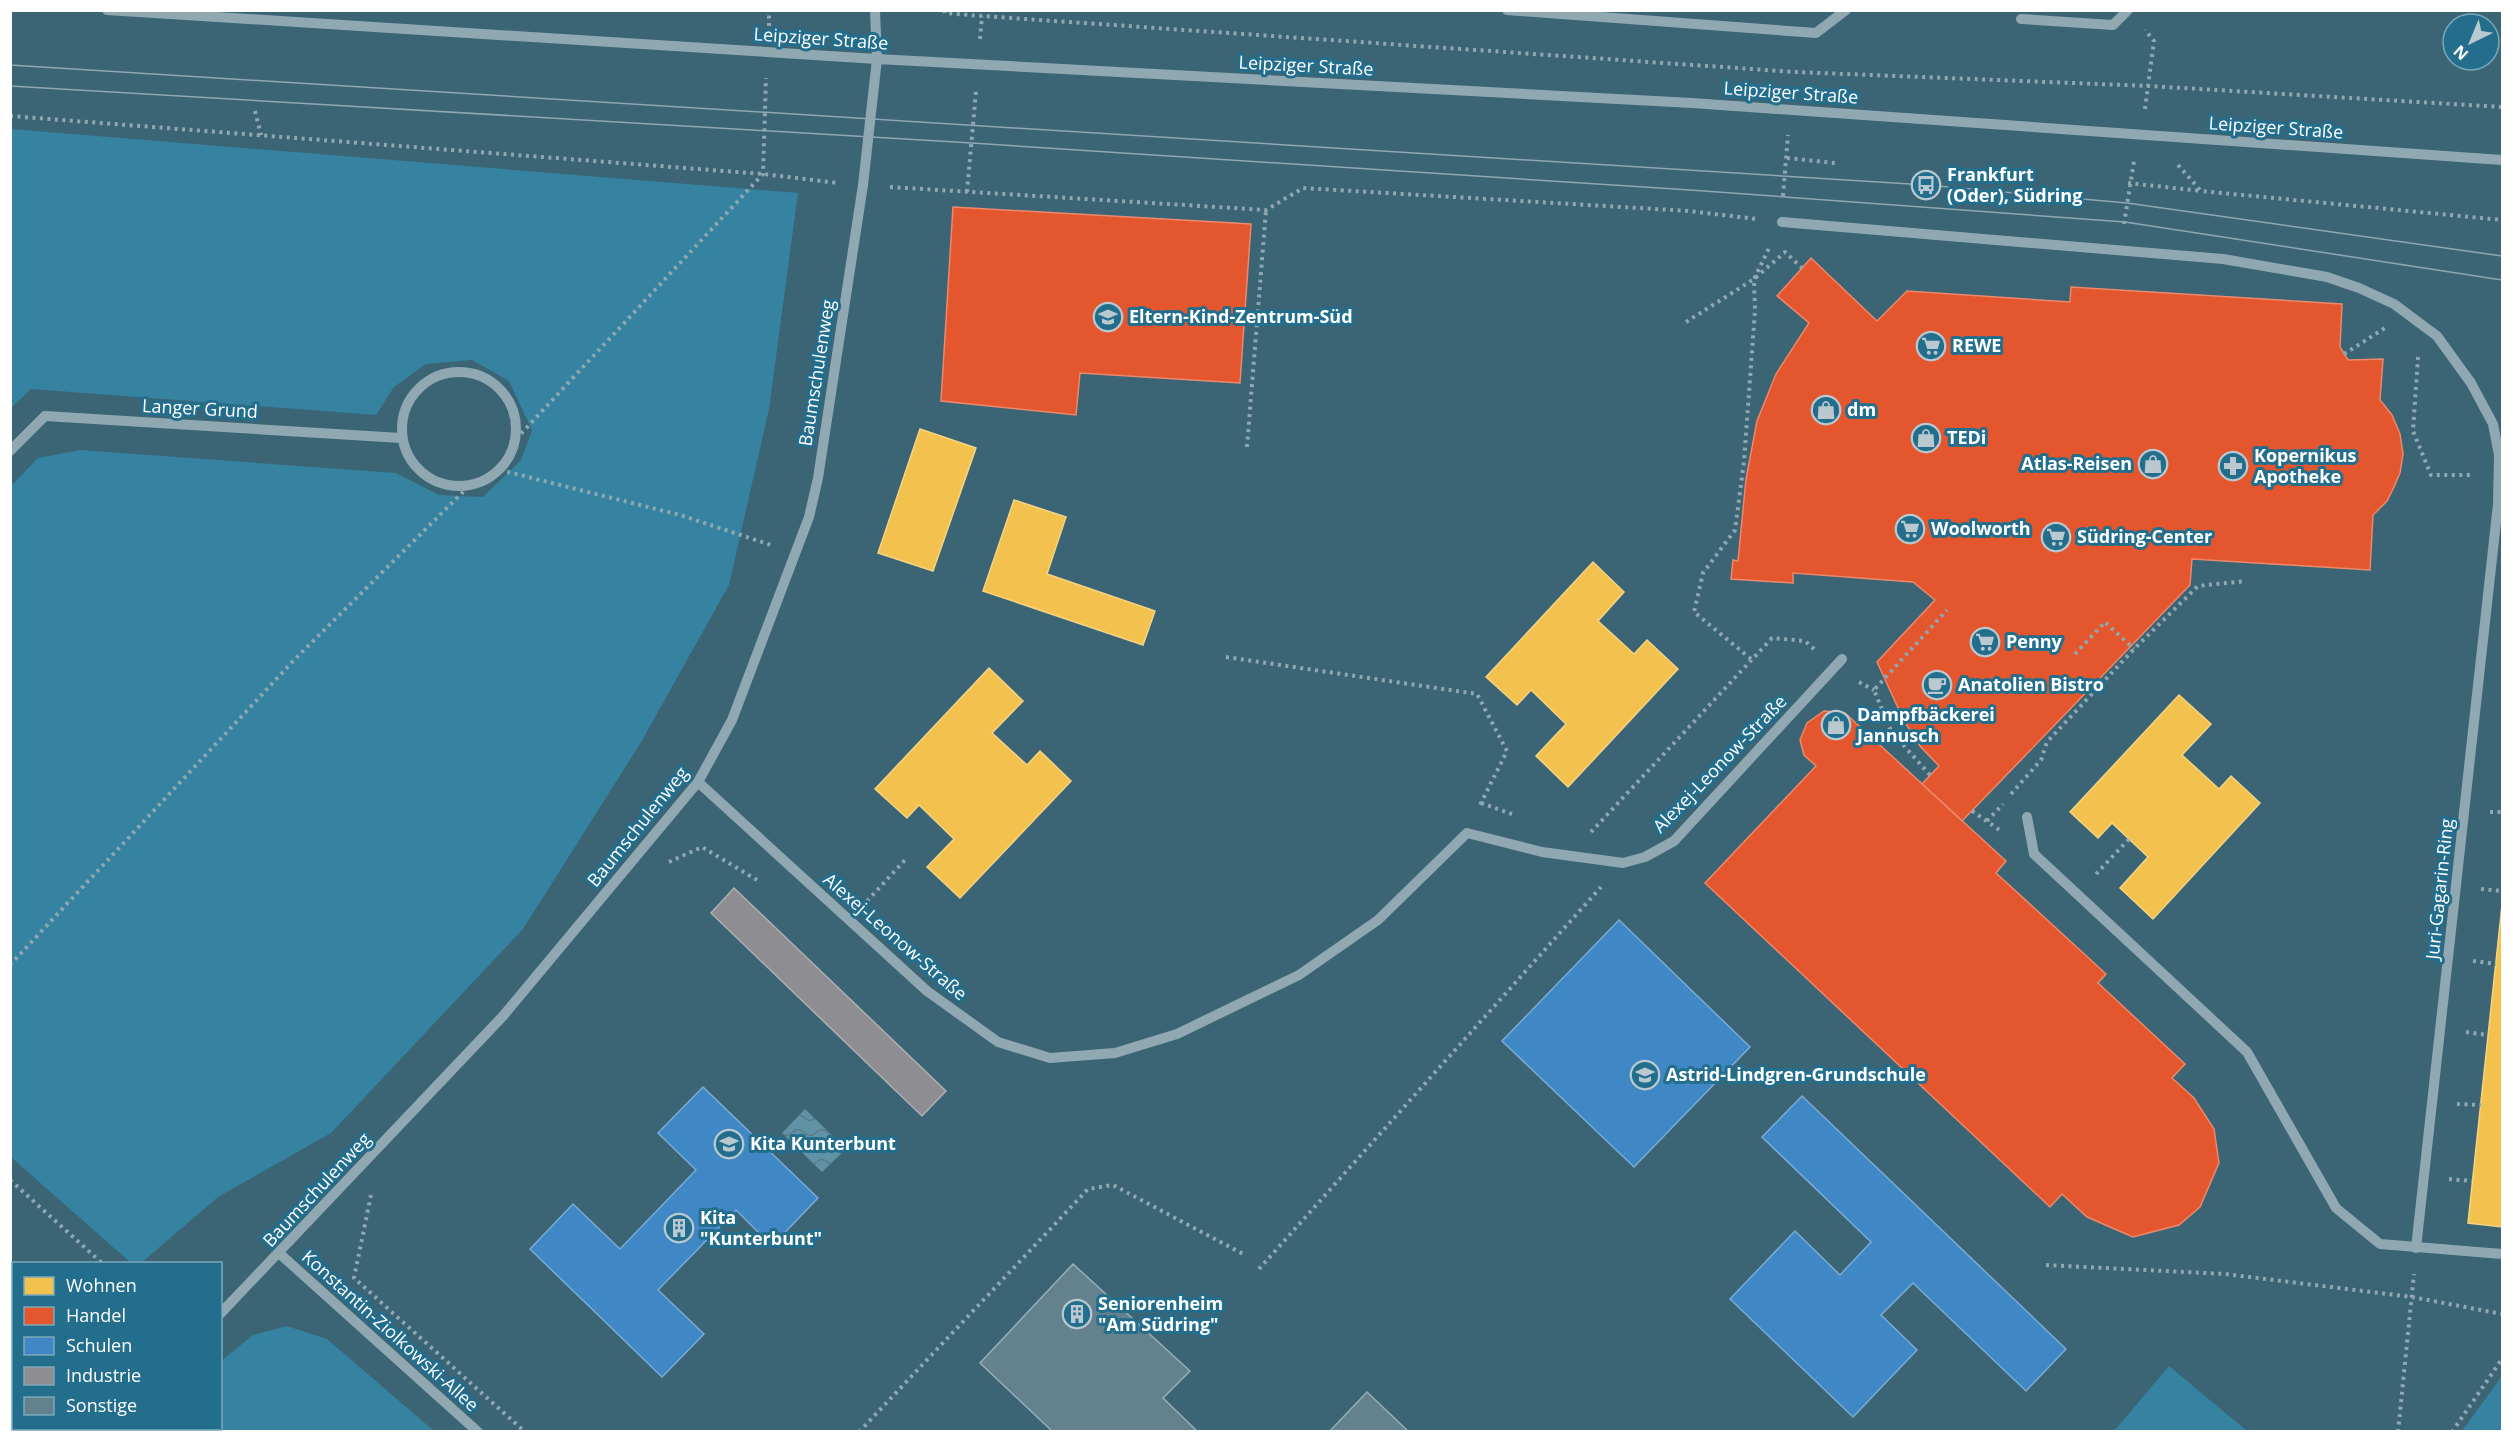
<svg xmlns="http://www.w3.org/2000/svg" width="2513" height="1442" viewBox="0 0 2513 1442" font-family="'Open Sans',sans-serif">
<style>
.grass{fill:#3583a1}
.water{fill:url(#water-waves)}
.homes{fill:#f2c14e;stroke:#f6d483;stroke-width:1.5}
.shops{fill:#e4572e;stroke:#ec896d;stroke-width:1.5}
.schools{fill:#3f88c5;stroke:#79acd6;stroke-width:1.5}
.industry{fill:#8d8d92;stroke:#afafb3;stroke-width:1.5}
.building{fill:#64828e;stroke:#96aeb7;stroke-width:1.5}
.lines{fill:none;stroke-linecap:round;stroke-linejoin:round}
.path{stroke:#8fa8b1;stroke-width:4;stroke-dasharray:3 4.5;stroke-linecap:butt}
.minor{stroke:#8fa8b1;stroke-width:10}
.tram{stroke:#8fa7b1;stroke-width:1.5}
.labels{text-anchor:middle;stroke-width:6;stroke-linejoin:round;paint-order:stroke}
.street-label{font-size:18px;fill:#fff;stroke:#236e8d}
.poi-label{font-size:18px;font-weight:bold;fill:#fff;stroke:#236e8d;text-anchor:start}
</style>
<defs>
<pattern id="water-waves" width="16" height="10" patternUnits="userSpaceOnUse" patternTransform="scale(1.5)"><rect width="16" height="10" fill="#6092a5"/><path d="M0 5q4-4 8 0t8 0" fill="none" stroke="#597a86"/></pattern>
</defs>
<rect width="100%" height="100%" fill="#3b6475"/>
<path class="grass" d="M11,129l787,64 -29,216 -40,176 -89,159 -117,185 -192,204 -113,64 -77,66h-10l-120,-106v-671l27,-28 42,-8 316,23 43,22 44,2 38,-37 11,-30 -23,-49 -37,-21 -46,4 -32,23 -18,28 -345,-26 -20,19z
M287,1326l40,13 107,92h-280l3,-3h63l1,-67 32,-26z
M2169,1366l78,65h-133z
M2502,1375v56h-40l37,-51z"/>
<path class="water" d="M805,1109l41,40 -24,23 -40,-39z"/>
<path class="homes" d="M920,429l56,19 -43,123 -55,-18z
M1014,500l52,17 -19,57 108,37 -12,34 -160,-54z
M1593,562l31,30 -26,29 36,33 13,-14 31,29 -110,118 -32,-31 30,-32 -35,-34 -14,15 -31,-28z
M989,668l34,33 -31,32 35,32 13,-14 31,30 -111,117 -33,-31 27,-28 -35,-34 -12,13 -32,-29z
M2179,695l32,29 -29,31 37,34 12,-13 29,27 -107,116 -33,-31 28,-31 -36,-34 -14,15 -28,-26z
M2502,905v322l-34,-4z
M10,1291l4,3v68l-4,4z"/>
<path class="shops" d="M953,207l298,17 -11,159 -160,-10 -4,42 -135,-14z
M1811,258l66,63 30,-30 163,11 1,-15 271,17 -2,43 8,13 35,-1 -3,41 12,15 8,19 3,20 -3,19 -6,14 -7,14 -14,14 -3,55 -178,-11 -2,26 -228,236 -40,-37 17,-18 -19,-20 -16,-25 -27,-59 58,-62 -22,-18 -120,-9v10l-62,-4 2,-19 5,1 8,-82 11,-58 19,-47 33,-51 -32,-27z
M1824,711l21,2 161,148 -10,12 110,101 -8,9 87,81 -13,14 22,20 20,31 5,34 -19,44 -21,18 -46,12 -46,-20 -25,-23 -12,13 -345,-324 111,-117 -12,-11 -4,-15 7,-17z"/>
<path class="schools" d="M1619,920l131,127 -116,120 -132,-126z
M703,1087l115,111 -46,48 -36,-36 -78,80 46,44 -42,43 -132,-128 43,-45 47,45 76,-79 -38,-37z
M1802,1096l264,253 -40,42 -113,-108 -32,32 36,35 -64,67 -123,-118 65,-68 45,44 31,-33 -109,-105z"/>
<path class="industry" d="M734,888l212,203 -24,25 -211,-203z"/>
<path class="building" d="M1073,1264l117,107 -27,27 35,34h-145l-73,-69z
M1367,1392l42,40h-80z"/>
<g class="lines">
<path class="path" d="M944,10l1,3 37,3 813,56 354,14 353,21
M769,26v-16
M980,39l2,-23
M2145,109l9,-68 -9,-11
M255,111l6,24
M10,116l753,58 75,9
M1787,158l48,5
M2178,165l23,26 301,29
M2128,183l73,8
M890,187l376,23 37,-22 386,23 68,8
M967,192l9,-101
M1783,196l5,-61
M2124,224l10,-63
M1686,322l68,-43 31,-27 17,16
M2344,354l41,-26
M2418,357l-5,74 18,44h42
M516,439l247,-265 3,-96
M1247,447l19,-237
M500,470l180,45 91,30
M2075,654l30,-32 29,27
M1226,657l251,37 30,57 -27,54
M1751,659l-57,-47 9,-39 32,-43 9,-68 11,-152 -1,-31 16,-33
M1859,682l15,8
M1930,775l-39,-44 -17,-41 73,-80
M2011,794l30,-34 6,-18 87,-93 64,-63 48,-5
M1481,803l31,11
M1972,811l29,20
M2490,812h12
M1987,821l16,-17
M1591,832l181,-194 33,3 9,8
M669,862l33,-15 55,33
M2096,874l33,-35
M2481,889l21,2
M867,901l38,-41
M2473,961l23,3
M10,965l285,-306 173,-172
M2466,1032l22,3
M2457,1104l24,1
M2449,1179l23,2
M10,1180l93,84
M371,1195l-17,83 171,154
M2046,1265l179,9 187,23 90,17
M1259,1269l342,-382
M859,1432l229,-243 25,-4 132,70
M2398,1432l16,-158
M2452,1432l50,-73"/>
<path class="minor" d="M107,10l770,49 815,44 810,57
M1507,10l309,23 30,-23
M2021,19l92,6 15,-15
M1782,222l441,37 104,18 32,11 35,16 43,32 34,47 22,41 6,31 -1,49 -82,744
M402 429a57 57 0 1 1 114 0a57 57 0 1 1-114 0Z
M10,451l35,-35 356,22
M698,782l229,209 71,51 52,16 65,-5 62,-19 122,-59 79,-55 89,-87 75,19 81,11 22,-6 29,-16 168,-182
M2027,817l7,37 213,198 89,156 44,36 122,10
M280,1254l198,178
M220,1314l283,-298 195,-234 34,-62 77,-203 9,-39 45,-293 14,-126 -2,-49
M10,1427l5,5
M105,1432l3,-4"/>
<path class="tram" d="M10,65l1916,120 201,18 375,53
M10,86l962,57 718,47 435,32 377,58"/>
</g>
<defs>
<g id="bus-ring" transform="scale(1.5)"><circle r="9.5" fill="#236e8d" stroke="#bac9cf" stroke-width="1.5"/><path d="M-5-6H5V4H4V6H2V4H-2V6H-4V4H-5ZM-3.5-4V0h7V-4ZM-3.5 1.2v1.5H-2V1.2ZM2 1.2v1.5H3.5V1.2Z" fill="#bac9cf"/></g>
<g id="school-ring" transform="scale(1.5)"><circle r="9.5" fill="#236e8d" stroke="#bac9cf" stroke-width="1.5"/><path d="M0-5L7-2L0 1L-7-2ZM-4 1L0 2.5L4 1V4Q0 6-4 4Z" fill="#bac9cf"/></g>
<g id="supermarket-ring" transform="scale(1.5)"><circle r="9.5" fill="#236e8d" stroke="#bac9cf" stroke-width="1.5"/><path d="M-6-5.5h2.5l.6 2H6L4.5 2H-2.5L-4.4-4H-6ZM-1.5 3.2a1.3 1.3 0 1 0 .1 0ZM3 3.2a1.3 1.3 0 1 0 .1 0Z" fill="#bac9cf"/></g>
<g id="shop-ring" transform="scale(1.5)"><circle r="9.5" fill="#236e8d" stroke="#bac9cf" stroke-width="1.5"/><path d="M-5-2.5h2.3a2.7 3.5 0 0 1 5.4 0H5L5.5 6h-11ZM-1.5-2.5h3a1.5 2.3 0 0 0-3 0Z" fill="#bac9cf"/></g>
<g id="pharmacy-ring" transform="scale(1.5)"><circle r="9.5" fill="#236e8d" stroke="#bac9cf" stroke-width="1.5"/><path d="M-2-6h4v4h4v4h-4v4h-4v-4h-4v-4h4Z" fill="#bac9cf"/></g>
<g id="cafe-ring" transform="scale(1.5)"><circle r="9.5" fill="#236e8d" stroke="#bac9cf" stroke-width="1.5"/><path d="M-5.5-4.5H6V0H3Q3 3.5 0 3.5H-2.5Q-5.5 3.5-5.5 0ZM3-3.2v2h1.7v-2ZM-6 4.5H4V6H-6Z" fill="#bac9cf"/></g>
<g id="building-ring" transform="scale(1.5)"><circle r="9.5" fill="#236e8d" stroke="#bac9cf" stroke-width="1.5"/><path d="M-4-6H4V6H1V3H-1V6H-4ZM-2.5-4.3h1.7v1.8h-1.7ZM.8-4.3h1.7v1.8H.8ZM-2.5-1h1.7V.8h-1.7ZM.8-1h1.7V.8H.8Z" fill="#bac9cf"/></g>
</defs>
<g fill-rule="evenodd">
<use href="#bus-ring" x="1926" y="185"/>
<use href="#school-ring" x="1108" y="317"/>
<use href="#supermarket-ring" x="1931" y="346"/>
<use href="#shop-ring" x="1826" y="410"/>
<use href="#shop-ring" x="1926" y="438"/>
<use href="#shop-ring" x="2153" y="464"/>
<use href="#pharmacy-ring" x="2233" y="466"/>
<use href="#supermarket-ring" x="1910" y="529"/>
<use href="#supermarket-ring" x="2056" y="537"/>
<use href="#supermarket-ring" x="1985" y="642"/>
<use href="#cafe-ring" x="1937" y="685"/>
<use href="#shop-ring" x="1836" y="725"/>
<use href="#school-ring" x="1645" y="1075"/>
<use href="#school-ring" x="729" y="1144"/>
<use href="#building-ring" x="679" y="1228"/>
<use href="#building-ring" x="1077" y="1314"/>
</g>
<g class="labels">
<g class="street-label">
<text transform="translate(821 39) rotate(4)" y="6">Leipziger Straße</text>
<text transform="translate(1306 66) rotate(3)" y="6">Leipziger Straße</text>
<text transform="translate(1791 93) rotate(4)" y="6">Leipziger Straße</text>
<text transform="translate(2276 128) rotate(4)" y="6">Leipziger Straße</text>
<text transform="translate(817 373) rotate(-81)" y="6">Baumschulenweg</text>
<text transform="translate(200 409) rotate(3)" y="6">Langer Grund</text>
<text transform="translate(1720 764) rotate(-46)" y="6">Alexej-Leonow-Straße</text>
<text transform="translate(638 827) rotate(-51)" y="6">Baumschulenweg</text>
<text transform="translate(2440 889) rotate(-84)" y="6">Juri-Gagarin-Ring</text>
<text transform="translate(895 937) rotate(41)" y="6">Alexej-Leonow-Straße</text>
<text transform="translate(317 1190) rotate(-47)" y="6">Baumschulenweg</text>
<text transform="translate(390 1331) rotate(42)" y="6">Konstantin-Ziolkowski-Allee</text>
</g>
<g class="poi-label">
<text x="1947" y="181">Frankfurt<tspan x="1947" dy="21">(Oder), Südring</tspan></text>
<text x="1129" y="323">Eltern-Kind-Zentrum-Süd</text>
<text x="1952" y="352">REWE</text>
<text x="1847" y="416">dm</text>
<text x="1947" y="444">TEDi</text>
<text x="2254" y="462">Kopernikus<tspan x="2254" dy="21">Apotheke</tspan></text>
<text x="2132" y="470" text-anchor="end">Atlas-Reisen</text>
<text x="1931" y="535">Woolworth</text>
<text x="2077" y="543">Südring-Center</text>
<text x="2006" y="648">Penny</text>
<text x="1958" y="691">Anatolien Bistro</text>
<text x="1857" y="721">Dampfbäckerei<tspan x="1857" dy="21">Jannusch</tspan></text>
<text x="1666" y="1081">Astrid-Lindgren-Grundschule</text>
<text x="750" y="1150">Kita Kunterbunt</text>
<text x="700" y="1224">Kita<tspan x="700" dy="21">"Kunterbunt"</tspan></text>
<text x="1098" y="1310">Seniorenheim<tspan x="1098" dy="21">"Am Südring"</tspan></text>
</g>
</g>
<rect width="2513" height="1442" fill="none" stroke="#ffffff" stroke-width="24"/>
<rect x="12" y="1262" width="210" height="168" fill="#236e8d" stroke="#7ba8bb" stroke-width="1.5"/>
<rect x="24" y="1277" width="30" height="18" fill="#f2c14e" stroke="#7ba8bb" stroke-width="1.5"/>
<text x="66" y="1292" font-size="18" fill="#ffffff">Wohnen</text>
<rect x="24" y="1307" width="30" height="18" fill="#e4572e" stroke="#7ba8bb" stroke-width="1.5"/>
<text x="66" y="1322" font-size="18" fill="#ffffff">Handel</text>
<rect x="24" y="1337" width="30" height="18" fill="#3f88c5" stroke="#7ba8bb" stroke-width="1.5"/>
<text x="66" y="1352" font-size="18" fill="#ffffff">Schulen</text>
<rect x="24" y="1367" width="30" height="18" fill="#8d8d92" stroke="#7ba8bb" stroke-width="1.5"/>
<text x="66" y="1382" font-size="18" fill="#ffffff">Industrie</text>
<rect x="24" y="1397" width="30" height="18" fill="#64828e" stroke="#7ba8bb" stroke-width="1.5"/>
<text x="66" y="1412" font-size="18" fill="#ffffff">Sonstige</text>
<g transform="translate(2471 42) rotate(223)"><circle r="28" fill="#236e8d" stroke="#7ba8bb" stroke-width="1.5"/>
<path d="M0-4.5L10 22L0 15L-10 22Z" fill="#bac9cf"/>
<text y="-9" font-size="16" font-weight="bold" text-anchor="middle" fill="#ffffff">N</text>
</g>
</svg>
